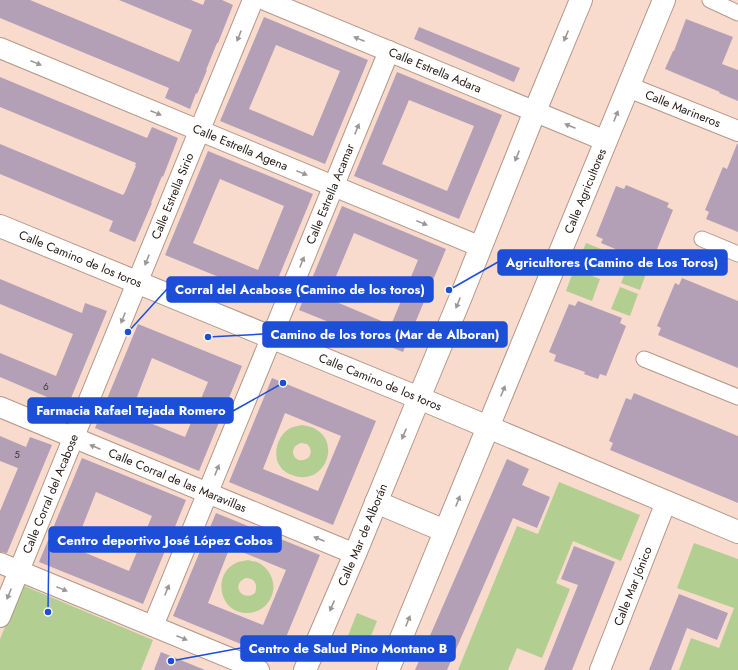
<svg xmlns="http://www.w3.org/2000/svg" width="738" height="670" viewBox="0 0 738 670" font-family="Jost,sans-serif">
<style>
.green{fill:#b2cf91;fill-rule:evenodd}
.building{fill:#b3a0b6;fill-rule:evenodd}
.lines{fill:none;stroke-linecap:round;stroke-linejoin:round}
.pedestrian-casing{stroke:#b4988a;stroke-width:17}
.minor-casing{stroke:#b4988a;stroke-width:22}
.tertiary-casing{stroke:#b4988a;stroke-width:24}
.pedestrian{stroke:#fff;stroke-width:15}
.minor{stroke:#fff;stroke-width:20}
.tertiary{stroke:#fff;stroke-width:22}
.oneway{fill:#9c9795}
.labels{text-anchor:middle;stroke-width:3;stroke-linejoin:round;paint-order:stroke}
.number-label{font-size:10px;fill:#473a3c}
.street-label{font-size:12px;fill:#231813;stroke:#fff}
.leader{fill:none;stroke:#1d4ed8;stroke-width:1.5}
.callout-dot{fill:#1d4ed8;stroke:#fff;stroke-width:1.5}
.callout{fill:#1d4ed8;stroke:#1d4ed8;stroke-width:1.5}
.callout-label{font-size:13px;text-anchor:middle;font-weight:bold;fill:#fff}
</style>
<rect width="100%" height="100%" fill="#f8dbcc"/>
<path class="green" d="M586,243l25,10 -9,22 -25,-11z
M630,261l18,7 -8,22 -19,-7z
M574,269l26,10 -8,22 -26,-10z
M620,287l18,7 -8,22 -19,-7z
M302,425c3,1 7,1 9,2 33,12 14,61 -19,48 -7,-2 -13,-8 -15,-15 -3,-13 3,-28 16,-33 3,-1 6,-1 9,-2zM301,443l6,1c4,4 5,8 2,13 -13,11 -24,-9 -8,-14z
M559,482l81,33 -19,46 -48,-20 -17,42 14,6 -28,69 -25,-10 -9,22h-50l59,-144 21,8z
M694,543l44,16v111h-59l12,-32 28,10 15,-40 -57,-20z
M248,560c2,1 6,1 9,2 14,6 22,25 12,39 -5,8 -13,12 -23,12 -28,-1 -34,-41 -8,-51 3,-1 7,-1 10,-2zM246,578c9,0 12,7 9,15 -13,10 -25,-9 -9,-15z
M22,585l131,55 -12,30h-141v-31z
M357,613l20,8 -15,37 -20,-7z"/>
<path class="building" d="M0,0h30l149,62 13,-32 -73,-30h72l12,5 2,-5h17l11,5 -15,38h-1l-11,27h1l-10,24 -1,-1 -6,16 -25,-11 4,-10 -169,-70z
M264,17l104,43 -43,104 -105,-43zM276,45l64,26 -27,65 -64,-27z
M686,19l47,18 -11,27 16,6v31l-19,-8 1,-1 -55,-23 8,-18h1z
M419,27l101,41 -6,14 -100,-43z
M397,72l105,43 -43,104 -105,-43zM409,100l65,26 -27,65 -65,-27z
M0,77l147,61 5,-11 26,11 -15,39 -1,-1 -11,27h1l-17,39 -26,-11 4,-10 -113,-47v-30l123,51 2,-3 11,-26h-1l1,-3 -136,-56z
M737,144h1v88l-32,-13 3,-7 -4,-2 18,-43 4,2z
M208,151l105,43 -43,104 -105,-43zM220,179l64,27 -26,64 -65,-27z
M626,185l43,18 -2,4 6,3 -20,49 -7,-3 -2,5 -43,-18 2,-4 -7,-3 20,-50 8,3z
M342,206l104,43 -43,103 -104,-42zM354,233l64,27 -27,65 -64,-27z
M682,278l56,23v67l-80,-33 3,-7 -4,-2 18,-43 4,2z
M0,279l82,34 3,-10 22,8 -43,104 -21,-8 4,-10 -47,-20v-24l56,23 17,-42 -73,-30z
M578,301l44,17 -2,5 6,3 -20,50 -6,-2 -2,5 -14,-5 1,-2 -31,-11 2,-6 -7,-3 20,-48 6,2z
M138,324l104,42 -43,105 -104,-43zM152,358l56,24 -23,55 -55,-22z
M272,378l104,43 -43,104 -104,-43zM285,413l56,23 -23,55 -55,-22z
M634,393l104,43v67l-128,-53 3,-7 -4,-2 17,-43 5,2z
M0,436l26,11 4,-10 22,8 -45,108 -7,-1v-41l18,-43 -18,-7z
M82,458l104,42 -43,104 -104,-42zM96,492l56,24 -23,55 -55,-23z
M507,459l22,10 -7,16 28,12 -13,31 -24,-10 -66,152h-32z
M216,513l104,42 -43,104 -104,-43zM230,547l56,23 -23,55 -55,-22z
M574,546l41,16 -43,108h-28l34,-85 -17,-6z
M679,594l49,19 -11,27 -30,-12 -16,42h-22z
M161,652l44,18h-51z"/>
<g class="lines">
<g class="pedestrian-casing">
<path id="pedestrian" d="M710,0l28,13
M702,239l36,15
M644,359l94,38"/>
</g>
<g class="minor-casing">
<g id="minor">
<path id="s1" d="M265,0l341,141"/>
<path id="s2" d="M0,48l481,199"/>
<path id="s3" d="M628,87l110,44"/>
<path id="s4" d="M0,407l355,147"/>
<path d="M0,563l259,107"/>
<path id="s5" d="M0,617l253,-617"/>
<path id="s6" d="M153,626l236,-575"/>
<path id="s7" d="M600,670l66,-168"/>
</g>
</g>
<g class="tertiary-casing">
<g id="tertiary">
<path id="s8" d="M0,226l419,172 319,134"/>
<path d="M376,502l69,29"/>
<path id="s9" d="M305,670l50,-116 64,-156 43,-104 73,-183 46,-111"/>
<path id="s10" d="M388,670l276,-670"/>
</g>
</g>
<use href="#pedestrian" class="pedestrian"/>
<use href="#minor" class="minor"/>
<use href="#tertiary" class="tertiary"/>
</g>
<defs><path id="oneway-solid" d="M-6-.8H1V-3.2L6.5 0L1 3.2V.8H-6Z"/></defs>
<g class="oneway">
<use href="#oneway-solid" transform="translate(239 36) rotate(112)"/>
<use href="#oneway-solid" transform="translate(566 36) rotate(113)"/>
<use href="#oneway-solid" transform="translate(359 39) rotate(-158)"/>
<use href="#oneway-solid" transform="translate(36 63) rotate(22)"/>
<use href="#oneway-solid" transform="translate(156 113) rotate(22)"/>
<use href="#oneway-solid" transform="translate(616 116) rotate(-68)"/>
<use href="#oneway-solid" transform="translate(570 126) rotate(-157)"/>
<use href="#oneway-solid" transform="translate(357 129) rotate(-68)"/>
<use href="#oneway-solid" transform="translate(517 156) rotate(112)"/>
<use href="#oneway-solid" transform="translate(302 173) rotate(22)"/>
<use href="#oneway-solid" transform="translate(422 223) rotate(22)"/>
<use href="#oneway-solid" transform="translate(147 260) rotate(112)"/>
<use href="#oneway-solid" transform="translate(302 262) rotate(-68)"/>
<use href="#oneway-solid" transform="translate(458 303) rotate(112)"/>
<use href="#oneway-solid" transform="translate(123 318) rotate(112)"/>
<use href="#oneway-solid" transform="translate(503 391) rotate(-68)"/>
<use href="#oneway-solid" transform="translate(404 434) rotate(113)"/>
<use href="#oneway-solid" transform="translate(95 447) rotate(-157)"/>
<use href="#oneway-solid" transform="translate(217 470) rotate(-68)"/>
<use href="#oneway-solid" transform="translate(458 501) rotate(-68)"/>
<use href="#oneway-solid" transform="translate(319 539) rotate(-157)"/>
<use href="#oneway-solid" transform="translate(62 589) rotate(22)"/>
<use href="#oneway-solid" transform="translate(167 590) rotate(-68)"/>
<use href="#oneway-solid" transform="translate(9 594) rotate(112)"/>
<use href="#oneway-solid" transform="translate(332 606) rotate(113)"/>
<use href="#oneway-solid" transform="translate(408 621) rotate(-68)"/>
<use href="#oneway-solid" transform="translate(182 638) rotate(22)"/>
</g>
<g class="labels">
<g class="number-label">
<text x="46" y="390">6</text>
<text x="17" y="458">5</text>
</g>
<g class="street-label">
<text dy="4" stroke="none"><textPath href="#s1" startOffset="184">Calle Estrella Adara</textPath></text>
<text dy="4" stroke="none"><textPath href="#s3" startOffset="59">Calle Marineros</textPath></text>
<text dy="4" stroke="none"><textPath href="#s2" startOffset="260">Calle Estrella Agena</textPath></text>
<text dy="4" stroke="none"><textPath href="#s10" startOffset="518">Calle Agricultores</textPath></text>
<text dy="4" stroke="none"><textPath href="#s6" startOffset="467">Calle Estrella Acamar</textPath></text>
<text dy="4" stroke="none"><textPath href="#s5" startOffset="455">Calle Estrella Sirio</textPath></text>
<text dy="4" stroke="none"><textPath href="#s8" startOffset="87">Calle Camino de los toros</textPath></text>
<text dy="4" stroke="none"><textPath href="#s8" startOffset="411">Calle Camino de los toros</textPath></text>
<text dy="4" stroke="none"><textPath href="#s4" startOffset="192">Calle Corral de las Maravillas</textPath></text>
<text dy="4" stroke="none"><textPath href="#s5" startOffset="133">Calle Corral del Acabose</textPath></text>
<text dy="4" stroke="none"><textPath href="#s9" startOffset="147">Calle Mar de Alborán</textPath></text>
<text dy="4" stroke="none"><textPath href="#s7" startOffset="90">Calle Mar Jónico</textPath></text>
</g>
</g>
<path class="leader" d="M449 290L498 262M128 332L167 289M208 337L263 334M283 383L233 411M48 612L49 540M171 661L241 648"/>
<g class="callout-dot">
<circle cx="449" cy="290" r="4"/>
<circle cx="128" cy="332" r="4"/>
<circle cx="208" cy="337" r="4"/>
<circle cx="283" cy="383" r="4"/>
<circle cx="48" cy="612" r="4"/>
<circle cx="171" cy="661" r="4"/>
</g>
<g class="callout">
<rect x="498" y="250" width="229" height="25" rx="4"/>
<rect x="167" y="277" width="266" height="25" rx="4"/>
<rect x="263" y="322" width="244" height="25" rx="4"/>
<rect x="28" y="398" width="205" height="25" rx="4"/>
<rect x="49" y="527" width="232" height="25" rx="4"/>
<rect x="241" y="636" width="214" height="25" rx="4"/>
</g>
<g class="callout-label">
<text x="612" y="267">Agricultores (Camino de Los Toros)</text>
<text x="300" y="294">Corral del Acabose (Camino de los toros)</text>
<text x="385" y="339">Camino de los toros (Mar de Alboran)</text>
<text x="131" y="415">Farmacia Rafael Tejada Romero</text>
<text x="165" y="545">Centro deportivo José López Cobos</text>
<text x="348" y="653">Centro de Salud Pino Montano B</text>
</g>
</svg>
